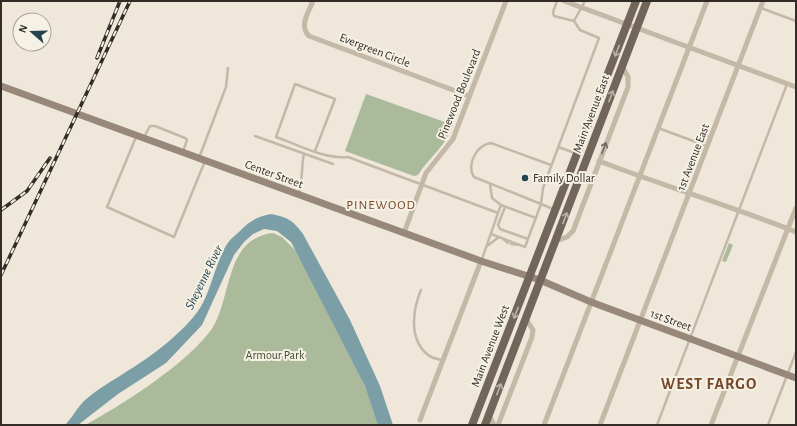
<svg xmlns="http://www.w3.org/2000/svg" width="797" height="426" viewBox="0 0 797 426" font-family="'Alegreya Sans',sans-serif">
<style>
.green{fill:#acba9c}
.water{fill:#7c9fa7}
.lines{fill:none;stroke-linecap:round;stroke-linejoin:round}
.lane{stroke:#c4b8a7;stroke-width:2.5}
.street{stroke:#c4b8a7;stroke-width:5}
.secondary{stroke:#978879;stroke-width:7}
.primary{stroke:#72655a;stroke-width:8}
.rail-casing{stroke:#322c27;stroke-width:3.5}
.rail{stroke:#f6f1e5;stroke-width:2;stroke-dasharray:6;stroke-linecap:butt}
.oneway{stroke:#bbb2a6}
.oneway2{stroke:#746b61}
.poi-dot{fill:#22444e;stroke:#f6f1e5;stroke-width:1.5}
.labels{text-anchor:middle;stroke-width:4;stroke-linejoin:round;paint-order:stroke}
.street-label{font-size:12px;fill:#322c27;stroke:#f6f1e5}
.poi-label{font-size:12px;fill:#322c27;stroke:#f6f1e5;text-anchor:start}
.park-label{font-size:12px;fill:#3d4d2e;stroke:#f6f1e5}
.neighbourhood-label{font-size:13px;letter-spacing:1px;fill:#76472a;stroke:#f6f1e5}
.water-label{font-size:13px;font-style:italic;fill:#22444e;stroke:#f6f1e5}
.district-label{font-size:16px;font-weight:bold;letter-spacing:1px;fill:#76472a;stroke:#f6f1e5}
</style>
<rect width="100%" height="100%" fill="#eee7da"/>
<path class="green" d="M366,94l87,31c-9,24 -22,30 -35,50l-4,1 -69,-25z
M273,233l9,4 13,13 39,69 49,106h-298c36,-19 106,-64 128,-98 19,-31 12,-89 60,-94z
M729,243l4,2 -7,17 -4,-1z"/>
<path class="water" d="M271,214c16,3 22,6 32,20l47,86 30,66 13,39h-15l-13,-39 -74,-144 -14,-11 -13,-2 -11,5 -9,8 -10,13 -32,70 -36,38 -48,31 -40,31h-13c7,-7 12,-17 19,-24 13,-12 30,-21 45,-31 22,-13 57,-40 71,-62 12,-18 17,-54 31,-69 3,-3 6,-5 9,-8 8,-9 18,-15 31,-17z"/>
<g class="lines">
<path class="lane" d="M557,1l-4,11 1,4 20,5 11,-20
M761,8l35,13
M658,128l49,18
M255,136l78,28
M136,137l-29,70 67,30 31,-76
M144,137l6,-11h5l30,12 2,2 -4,12
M695,142l4,-8 12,3
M558,147l17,6
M315,151l20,-52 -40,-15 -19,53c23,8 47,22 72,20l150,56 -16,46
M199,158l27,-71 2,-19
M490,184l2,14 9,7 -3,8
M299,193c4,-13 2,-26 5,-39
M501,205l35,13
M505,207l-7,18 2,4 28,10
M553,209l-12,-5 2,-16 56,-150 -19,-8 -6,-9
M491,234l34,13 16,-43 -67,-27c-8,-13 3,-32 17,-34l60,22
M502,238l6,5
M511,244l9,1
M487,246l12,-9
M421,290c-8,19 -13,49 7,65 3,3 10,4 14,5
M657,425l130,-341
M768,425l28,-73"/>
<path class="street" d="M313,1c-5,12 -14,25 -4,35l160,60
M564,1l232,86
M599,161c65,25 132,45 197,71
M404,233l22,-60 27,-34 53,-138
M556,241l11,-4 6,-6 55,-144v-10l-6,-11
M489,415l5,10
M420,420l61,-159
M498,425l34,-88 1,-7 -7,-11
M544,425l163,-424
M600,425l163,-424
M711,425l85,-217"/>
<path class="secondary" d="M1,86l480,175 59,19 51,22 205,76"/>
<path class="primary" d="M472,425l164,-424
M485,425l162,-424"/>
<g class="rail-casing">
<path id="rail" d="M97,58l23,-57
M1,210l26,-19 23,-33
M1,275l129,-274"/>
</g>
<use href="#rail" class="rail"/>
</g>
<defs><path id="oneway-shaft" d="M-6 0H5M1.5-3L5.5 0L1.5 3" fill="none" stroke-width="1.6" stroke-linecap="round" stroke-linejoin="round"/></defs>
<g class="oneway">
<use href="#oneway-shaft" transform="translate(617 51) rotate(111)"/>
<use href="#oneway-shaft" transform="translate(611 96) rotate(-69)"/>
<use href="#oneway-shaft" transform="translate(565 218) rotate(-69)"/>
<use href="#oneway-shaft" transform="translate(516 313) rotate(111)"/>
<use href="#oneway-shaft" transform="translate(499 389) rotate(-69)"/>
</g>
<use class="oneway2" href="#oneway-shaft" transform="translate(604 148) rotate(-69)"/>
<circle class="poi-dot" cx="525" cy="178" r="4"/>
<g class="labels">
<g class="street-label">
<text transform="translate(375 50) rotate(21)" y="4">Evergreen Circle</text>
<text transform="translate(459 94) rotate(-68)" y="4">Pinewood Boulevard</text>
<text transform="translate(591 114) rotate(-69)" y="4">Main Avenue East</text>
<text transform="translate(693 157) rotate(-69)" y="4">1st Avenue East</text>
<text transform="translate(274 174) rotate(20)" y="4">Center Street</text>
<text transform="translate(671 320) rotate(20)" y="4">1st Street</text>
<text transform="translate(490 346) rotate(-69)" y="4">Main Avenue West</text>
</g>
<g class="poi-label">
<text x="533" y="182">Family Dollar</text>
</g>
<g class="park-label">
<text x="275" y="359">Armour Park</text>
</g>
<g class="neighbourhood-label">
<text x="381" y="209">PINEWOOD</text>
</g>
<g class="water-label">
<text transform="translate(203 277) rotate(-64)" y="5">Sheyenne River</text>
</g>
<g class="district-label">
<text x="709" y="389">WEST FARGO</text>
</g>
</g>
<rect width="797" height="426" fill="none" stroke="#322c27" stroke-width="4"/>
<g transform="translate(32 32) rotate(290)"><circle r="19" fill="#f6f1e5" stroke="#a8a299"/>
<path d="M0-3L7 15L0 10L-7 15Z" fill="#22444e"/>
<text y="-6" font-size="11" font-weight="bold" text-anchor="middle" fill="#322c27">N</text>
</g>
</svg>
